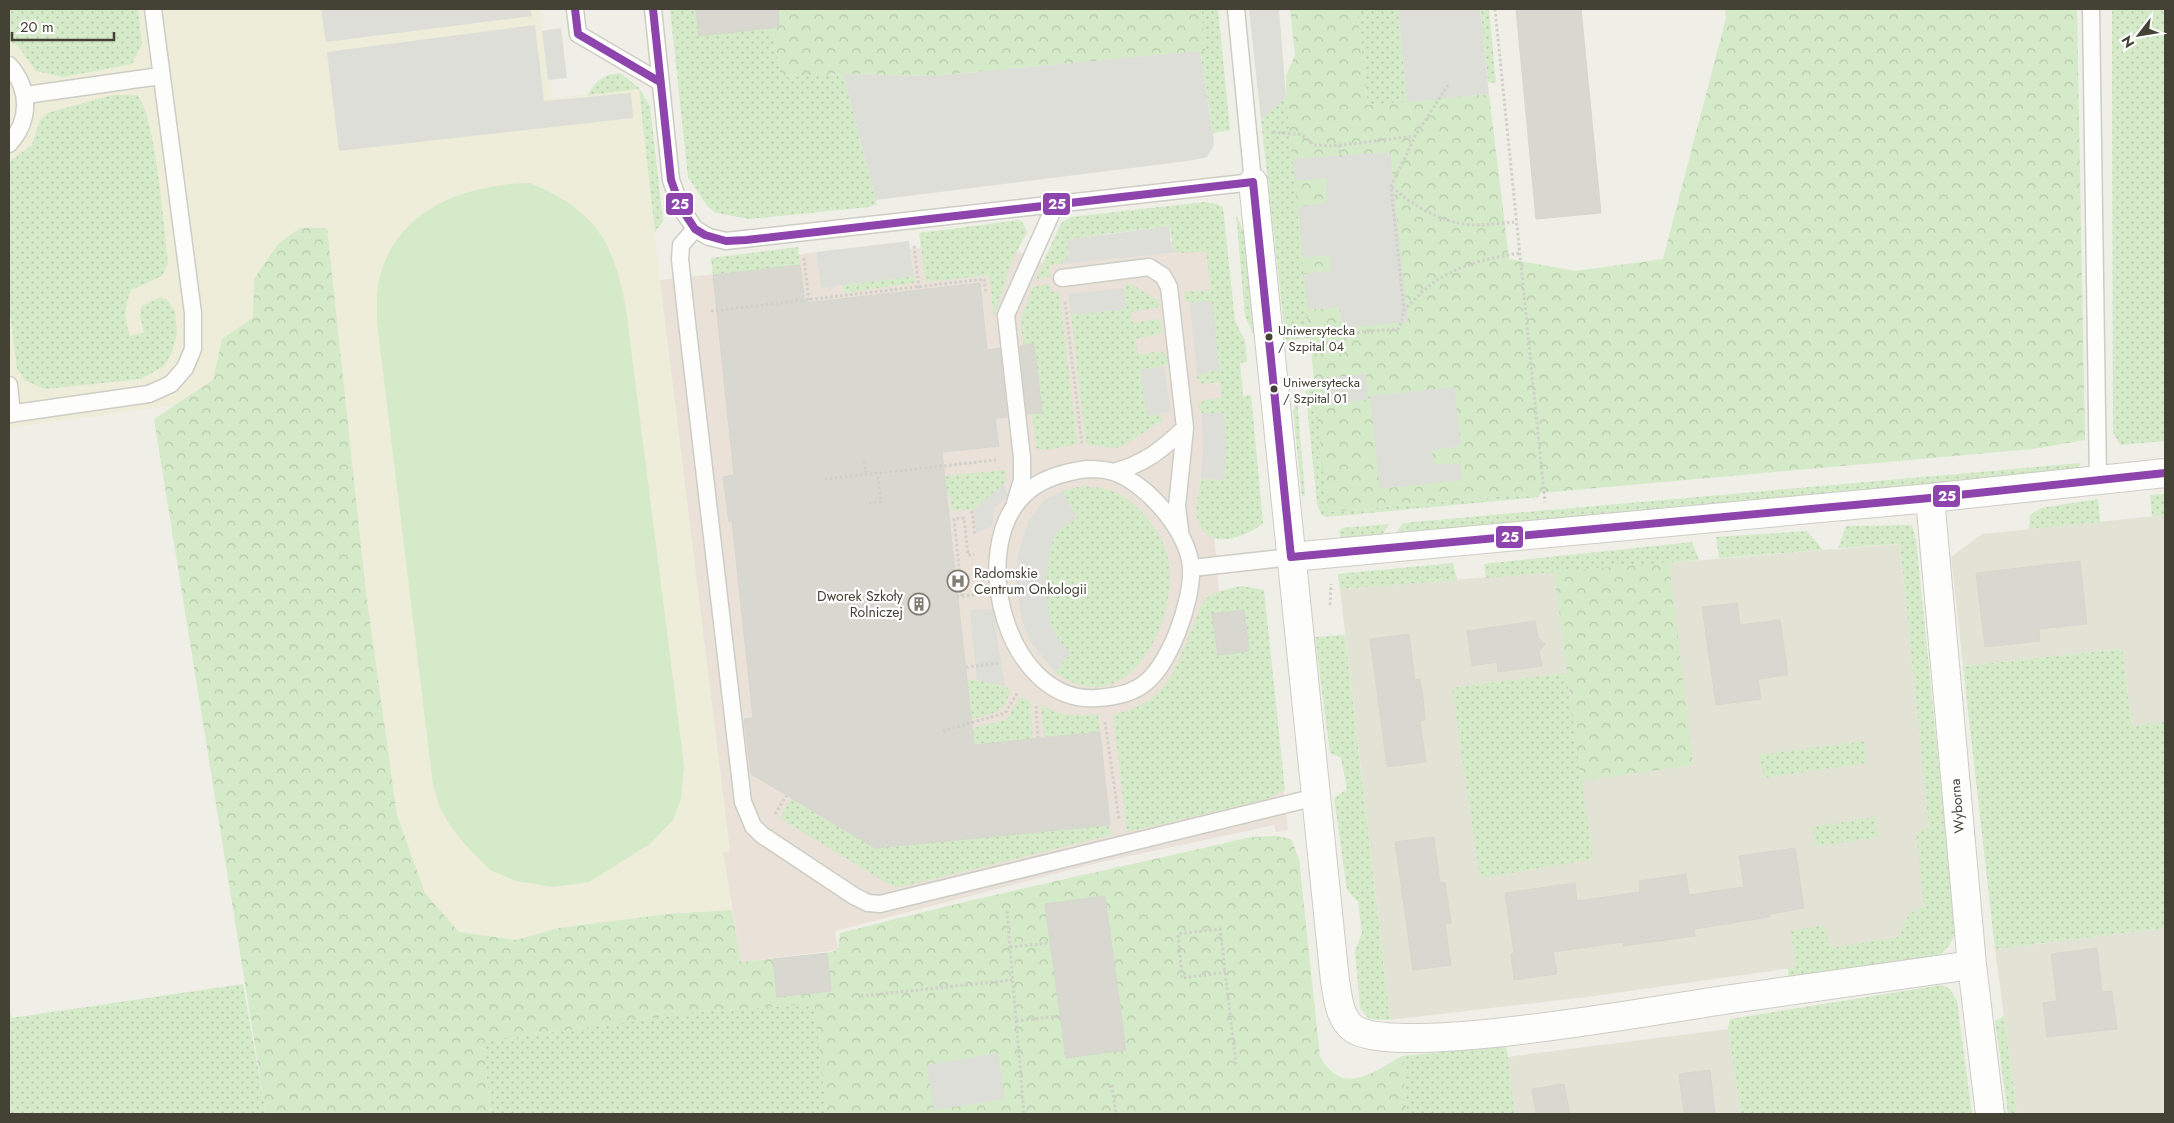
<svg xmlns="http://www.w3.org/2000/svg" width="2174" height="1123" viewBox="0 0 2174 1123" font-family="Jost,sans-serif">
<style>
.residential{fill:#e3e3d5}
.education{fill:#ededda}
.medical{fill:#eae1d8}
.green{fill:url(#green-dots)}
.forest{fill:url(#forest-crowns)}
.pitch{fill:#d4eac8}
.parking{fill:#deded8}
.building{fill:#d9d8d0;stroke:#d7d6ce}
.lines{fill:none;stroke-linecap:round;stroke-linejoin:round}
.service-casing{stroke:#cdcdc6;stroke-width:19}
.minor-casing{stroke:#cdcdc6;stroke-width:30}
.path{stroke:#d0cfca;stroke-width:3;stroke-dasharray:2.5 2.5;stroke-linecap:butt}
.service{stroke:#fdfdfc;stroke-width:16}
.minor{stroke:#fdfdfc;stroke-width:28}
.bus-1-casing{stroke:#fff;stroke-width:11}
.bus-1{stroke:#8e44ad;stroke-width:8}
.bus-dot{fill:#444235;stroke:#fff;stroke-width:2}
.labels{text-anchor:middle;stroke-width:4.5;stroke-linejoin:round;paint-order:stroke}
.bus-label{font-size:13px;fill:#444235;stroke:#fff;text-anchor:start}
.poi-label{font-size:14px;fill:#444235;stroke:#fff;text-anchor:start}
.street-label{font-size:14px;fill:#444235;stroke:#fff}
.line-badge{stroke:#fff;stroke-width:2}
.badge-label{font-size:14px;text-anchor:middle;font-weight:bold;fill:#fff}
</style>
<defs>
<pattern id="green-dots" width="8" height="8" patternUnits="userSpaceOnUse" patternTransform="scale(1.25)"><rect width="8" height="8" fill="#d4eac8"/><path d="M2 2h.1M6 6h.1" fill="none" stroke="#b7caac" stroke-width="1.8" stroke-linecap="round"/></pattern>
<pattern id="forest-crowns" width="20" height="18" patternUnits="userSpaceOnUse" patternTransform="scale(1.25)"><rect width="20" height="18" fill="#d4eac8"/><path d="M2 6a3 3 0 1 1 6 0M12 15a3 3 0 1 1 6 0" fill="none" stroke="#b7caac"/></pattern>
</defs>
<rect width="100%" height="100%" fill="#efefe8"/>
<path class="residential" d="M2165,515v207l-33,4 -10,-77 -159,17 -12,-109 31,-23z
M1900,544l39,380 -19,26 -333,47 -197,23 -50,-431z
M2165,928v186h-148l-22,-165z
M1728,1029l13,85h-226l-8,-57z"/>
<path class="education" d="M9,9h531l11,89 88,-10 21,192 70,571 -7,1 9,58 -64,4 -109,14 -43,12 -57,-7 -34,-40 -28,-78 -31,-222 -24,-210 -333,45z"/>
<path class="medical" d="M1058,230l160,17 32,281 -36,5 6,70 41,-7 27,234 -12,2 -2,-7 -177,38 -262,68 3,19 -97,12 -18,-110 7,-1 -70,-571 140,-15 -2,-10 18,-3 5,35 22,-2 71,-9 -4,-27 112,-14 -6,16 27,12z"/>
<path class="green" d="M9,9h129l4,35 -10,20 -69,13 -27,-6 -18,-25 -9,-5z
M670,9h97l14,68 62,-3 34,130 -8,3 -119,12 -34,-6 -9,-7 -19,-29z
M1201,9h17l12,121 -17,3 -13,-82h5z
M1357,9h41l9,93 -39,3z
M1480,9h9l7,74 -8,-1z
M2112,9h53v432l-45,4 -7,-12z
M620,73l19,15 11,18 13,115 -8,11 -16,-143 -51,6c8,-15 15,-20 32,-22z
M112,95h25c19,21 27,134 31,168l-6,13 -31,14c-7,17 -7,29 -1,46l14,-3 -4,-17 2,-10 19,-9 7,4 7,11 2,22 -6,20 -7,12 -23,13 -96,10 -19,-8 -9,-12 -8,-65v-142l23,-17 8,-25 8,-7z
M1286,97l25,241 -22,2 1,11 -4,-8 -25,-223z
M1204,202l13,2 6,3 12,114 10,20 2,21 -7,1 3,33 8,-1 12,128c-19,16 -59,29 -66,-6 -3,-11 3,-26 4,-38l23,1 2,-34 -2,-33h-22l-4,-7 6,-6 18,-2 -2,-16 -18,2 -5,-5v-4l5,-3 10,-71 -22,2 -5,-4 -1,-7 27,-2 -5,-39 -23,2 -9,-2 -5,-25 -102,13 1,20 -7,5 -12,1 1,12 -14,2 25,-56 10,-6z
M1236,214l9,22 11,104 -11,-24z
M1019,220l4,3 4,9 -16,30 -17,56 -5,-43 -63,7 -7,-49z
M798,247l2,18 -87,10 -2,-17z
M914,276l1,7 -71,10 -1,-8z
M1126,283l5,1 25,15 4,5 -3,4 -26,4 2,11 23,-4 4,1 2,9 -2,5 -25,5 3,16 22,-4 9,5 1,5 -3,4 -27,5 7,45 12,-1 4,6 -41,26 -6,2 -27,-3 -3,-3 -15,-127 55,-6 -2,-21z
M1050,284l1,8h8l18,149 -2,4 -30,5 -9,-2 -15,-123v-6l12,-32z
M1315,381l13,131 212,-19 -1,4 -213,20 -5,-3 -4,-10 -12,-119z
M1297,399l8,96 -3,2 -9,-86z
M2081,463l-4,8 -684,66 10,-14z
M1006,470l-1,13 -31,26 -22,2 -2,-16 -4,1 -51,-15z
M1082,486c10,1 21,1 30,5 29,11 57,50 58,81 2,59 -46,152 -115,100l16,-19c-8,-7 -15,-14 -19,-24 -9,-21 -9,-76 4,-95 5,-8 14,-12 22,-16l-16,-27z
M2165,494v21l-13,1 -2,-21z
M2098,499l2,23 -71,7 1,-14 11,-7z
M1389,524l-8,13 -40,4 -2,-9 3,-4z
M1912,525l4,15 40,393 -8,14 -12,11 -147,21 -1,-11 8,-1 -5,-36 34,-6 4,23 71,-11c3,-16 8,-25 24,-31l-8,-74 13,-4 -29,-284 -62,4 8,-22z
M1807,531l16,19 -104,8 -3,-21z
M1692,542l7,18 -213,18 -2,-14z
M1453,563l4,17 -117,9 -2,-15z
M1242,586l22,4 21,200 -18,9 -140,33 -14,-117c56,-14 60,-41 80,-89 4,-8 7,-21 13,-27 9,-9 25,-10 36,-13z
M1345,635l45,385 -21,-1 -9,-11 -5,-57 7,-18 -4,-31 -11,-12 -13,-92 13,-9 -6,-31 -11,-5 -15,-116z
M2122,649l10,77 33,-4v206l-170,21 -32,-283z
M1566,673l27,186 -113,19 -28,-190z
M967,680l18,1 26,8c-2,5 -4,13 -8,18 -8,10 -47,14 -60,17l26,-21z
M1020,697l10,4 3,38 -88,9 -1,-12 63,-17z
M1041,705c19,11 35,12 57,9l2,18 -56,6z
M1864,741l3,22 -103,15 -5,-23z
M791,799l84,49 235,-23 1,10 -211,52 -10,-2 -110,-67z
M1875,817l3,20 -62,9 -4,-19z
M243,984l23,130h-257v-112l2,16z
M1942,985l8,4 7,12 15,113h-231l-13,-85 2,-10z
M815,1004l12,110h-336l-8,-72 213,-30z
M2004,1016l13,98h-9l-13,-93z
M1506,1045l9,69h-108l-5,-58z"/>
<path class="forest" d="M767,9h434l4,42 -272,25 -90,-2 -62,3z
M1290,9h67l11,96 121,-11 20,165 67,12 87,-12 63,-241 -1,-9h352l8,431 -52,9 -706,63 -41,-415v-21l9,-21z
M300,228h27l39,365 31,222 28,78 34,39 57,8 43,-12 109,-14 64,-4 9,52 86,-9 11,-3 2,-17c136,-36 274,-64 411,-96l25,-1 15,3 8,20 21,198c24,40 51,16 82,-1l5,58h-580l-13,-110 -118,8 -213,30 8,72h-225l-112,-695 59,-39 9,-41 31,-21 1,-39 24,-35z
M1669,562l24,203 -112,16 -27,-209z"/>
<path class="pitch" d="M530,183c66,28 83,57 96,126l58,457 -3,33 -8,21 -23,24 -61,38 -36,5 -37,-6 -26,-11 -21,-21 -18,-22 -11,-19 -7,-23 -56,-463c0,-18 -1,-36 5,-53 22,-64 87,-84 148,-86z"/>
<path class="parking" d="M321,9h210l1,7 -206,26z
M1249,9h30l7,88 -25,23z
M1398,9h82l9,85 -82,8z
M535,25l9,76 87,-8 2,25 -294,33 -12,-99z
M561,28l6,50 -19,2 -6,-49z
M1200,51l14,90 -1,6 -6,10 -19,4 -312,39 -33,-126 90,2z
M1390,152l18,170 -66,6 -2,-21 -32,3 -4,-36 27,-4 -1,-15 -27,3 -5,-51 29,-4 -1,-25 -31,3 -2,-22z
M1169,226l2,20 7,6 -117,12 8,-9 -2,-15z
M909,241l5,35 -93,12 -5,-36z
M1124,288l2,21 -55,6 -3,-21z
M1212,301l7,69 -22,5 -7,-72z
M1164,366l7,46 -24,3 -7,-45z
M1366,374l2,26 -42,4 -3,-26z
M1454,387l7,59 -29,4 2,15 26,-2 2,17 -82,9 -10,-93z
M1202,413h22l2,33 -2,34 -23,-1 2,-28z
M1003,485l6,11 -15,12 -1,17 -17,8 -2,-24z
M1062,491l16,27 -18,11 -5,6 -5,14 -4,39 4,35 10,19 11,11 -16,19 -23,-28 -9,-19 -6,-33 -1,-19 2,-18 10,-33 15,-21z
M993,609l8,54 4,23 -28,-6 -7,-70z
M998,1053l7,46 -71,11 -7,-45z"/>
<path class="building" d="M696,9h82l1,18 -80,9z
M1516,9h65l20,204 -65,6z
M800,265l5,38 175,-20 7,67 13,-2 7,69 -12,1 4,28 -57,6 32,293 126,-13 10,93 -235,23 -124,-74 -7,-55 9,-1 -21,-197 -3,1 -6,-45 11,-2 -21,-200z
M1034,344l8,69 -15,1 -7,-68z
M2080,561l7,63 -48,5 1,12 -55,6 -9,-74z
M1737,603l3,22 40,-5 8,55 -30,4 3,20 -45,6 -14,-98z
M1244,610l5,41 -31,4 -6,-41z
M1535,621l3,17 7,6 -6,7 3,15 -44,6 -1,-10 -25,4 -5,-35z
M1409,634l6,46 5,-1 3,19 2,22 -5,1 6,41 -39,5 -17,-128z
M1434,837l6,46 5,-1 6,41 -6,1 6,41 -38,5 -18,-128z
M1795,848l9,60 -34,6v3l-76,12 1,7 -72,10v-4l-70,10 4,22 -43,6 -3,-26 3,-1 -9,-60 70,-10 2,18 63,-9 -1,-11 47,-7 3,21 55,-8 -5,-31z
M1105,896l21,154 -60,8 -21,-154z
M2097,948l5,44 10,-1 5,38 -70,8 -4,-34 14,-2 -6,-47z
M827,953l4,38 -54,6 -4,-38z
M1710,1070l5,44h-31l-5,-40z
M1564,1084l6,30h-34l-4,-25z"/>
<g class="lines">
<g class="service-casing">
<path id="service" d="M575,9l3,25 82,48
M653,9l18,171 10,28 14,21 14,8 17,4 527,-59 -17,-173
M2091,9l7,470
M9,65c21,24 22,55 0,79
M26,95l134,-19
M695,229l-14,16 -1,14 6,55 57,488 10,24 9,9 92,61 14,7 12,1 436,-107
M1062,278l87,-11 14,9 6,11 16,141 -8,78 3,25
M9,385l3,29
M9,414l140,-20 22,-10 14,-16 8,-19v-36l-40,-304
M1087,469c9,0 18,0 26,3 34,11 76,60 78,96 2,32 -22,101 -50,118 -12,8 -29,11 -44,12 -90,7 -131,-149 -72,-204 16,-16 40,-22 62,-25z
M1113,472c32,-8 48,-22 72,-44
M1015,503l7,-23v-22l-16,-143 50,-112
M1192,568l99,-11"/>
</g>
<g class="minor-casing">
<path id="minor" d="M1253,182l82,799c3,16 4,38 19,48 44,29 307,-20 370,-29 83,-12 165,-23 248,-35
M1930,498l42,467 18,149
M1291,557l639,-59 235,-25"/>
</g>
<path class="path" d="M1495,9l50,493
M1273,132l29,3 12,10 19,1 82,-10 33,-51
M1339,145l2,12
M1392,187c21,19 52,37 81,38 14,0 29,-2 43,-3
M914,246l5,44
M804,258l5,44
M1065,302l17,143
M711,311l273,-32 2,14
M1404,311l-13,-125 24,-49
M1300,346l42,-5 7,-6 11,-3 38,-3c5,-7 3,-11 6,-18 2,-4 8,-8 11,-12 27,-30 66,-40 105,-46
M864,461l2,13
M825,479l171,-19
M869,503l12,-1 -4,-29
M972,511l3,24
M962,596l-8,-77 10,-1 4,37 6,-1
M957,597l17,-2
M1330,605l1,-21
M966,667l32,-4
M1036,706l2,32
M1105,722l14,98
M943,731l62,-18 13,-21
M775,814l11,-18
M1007,911l17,203
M1010,947l40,-4
M1226,972l-44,6 -4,-44 42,-5 16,135
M861,996l151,-16
M1016,1021l44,-5
M1112,1085l4,29"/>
<use href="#service" class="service"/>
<use href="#minor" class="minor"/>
<g class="bus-1-casing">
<path id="bus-1" d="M575,9l3,25 82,48
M653,9l18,171 10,28 14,21 10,6 21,6 20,-1 507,-58
M1253,182l38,375
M1291,557l639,-59 235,-25"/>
</g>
<use href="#bus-1" class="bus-1"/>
</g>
<defs>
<g id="hospital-ring" transform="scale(1.125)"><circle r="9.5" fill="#fff" stroke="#807f74" stroke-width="1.5"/><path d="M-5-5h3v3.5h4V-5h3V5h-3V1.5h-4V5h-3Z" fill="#807f74"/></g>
<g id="building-ring" transform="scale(1.125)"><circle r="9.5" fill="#fff" stroke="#807f74" stroke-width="1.5"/><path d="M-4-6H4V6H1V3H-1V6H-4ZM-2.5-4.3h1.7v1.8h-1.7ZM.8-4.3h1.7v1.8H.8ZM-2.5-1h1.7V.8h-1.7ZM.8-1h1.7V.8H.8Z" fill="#807f74"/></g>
</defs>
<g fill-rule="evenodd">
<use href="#hospital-ring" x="958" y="581"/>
<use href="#building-ring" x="919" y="604"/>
</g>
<g class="bus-dot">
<circle cx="1269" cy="337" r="4.5"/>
<circle cx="1274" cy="389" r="4.5"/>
</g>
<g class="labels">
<g class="bus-label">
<text x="1278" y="335">Uniwersytecka<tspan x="1278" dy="16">/ Szpital 04</tspan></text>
<text x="1283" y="387">Uniwersytecka<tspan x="1283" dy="16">/ Szpital 01</tspan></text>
</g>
<g class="poi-label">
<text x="974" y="578">Radomskie<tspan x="974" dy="16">Centrum Onkologii</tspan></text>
<text x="903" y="601" text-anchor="end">Dworek Szkoły<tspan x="903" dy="16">Rolniczej</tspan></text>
</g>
<g class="street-label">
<text transform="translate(1957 806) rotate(-95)" y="5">Wyborna</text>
</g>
</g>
<g class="line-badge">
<rect x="665" y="192" width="29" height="24" rx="5" fill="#8e44ad"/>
<rect x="1042" y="192" width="29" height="24" rx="5" fill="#8e44ad"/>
<rect x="1932" y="484" width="29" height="24" rx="5" fill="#8e44ad"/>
<rect x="1495" y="525" width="29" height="24" rx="5" fill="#8e44ad"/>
</g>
<g class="badge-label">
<text x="680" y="209">25</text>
<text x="1057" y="209">25</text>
<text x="1947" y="501">25</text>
<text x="1510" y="542">25</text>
</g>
<rect width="2174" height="1123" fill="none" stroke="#444235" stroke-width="20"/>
<g transform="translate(2139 35) rotate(239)" stroke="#ffffff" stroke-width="4" paint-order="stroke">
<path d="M0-4L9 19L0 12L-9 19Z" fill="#444235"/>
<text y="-8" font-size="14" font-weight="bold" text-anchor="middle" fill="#444235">N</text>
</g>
<path d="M12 32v8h102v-8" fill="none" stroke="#444235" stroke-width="2.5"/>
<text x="20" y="32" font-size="15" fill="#444235" stroke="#ffffff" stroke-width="4" paint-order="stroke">20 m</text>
</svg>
